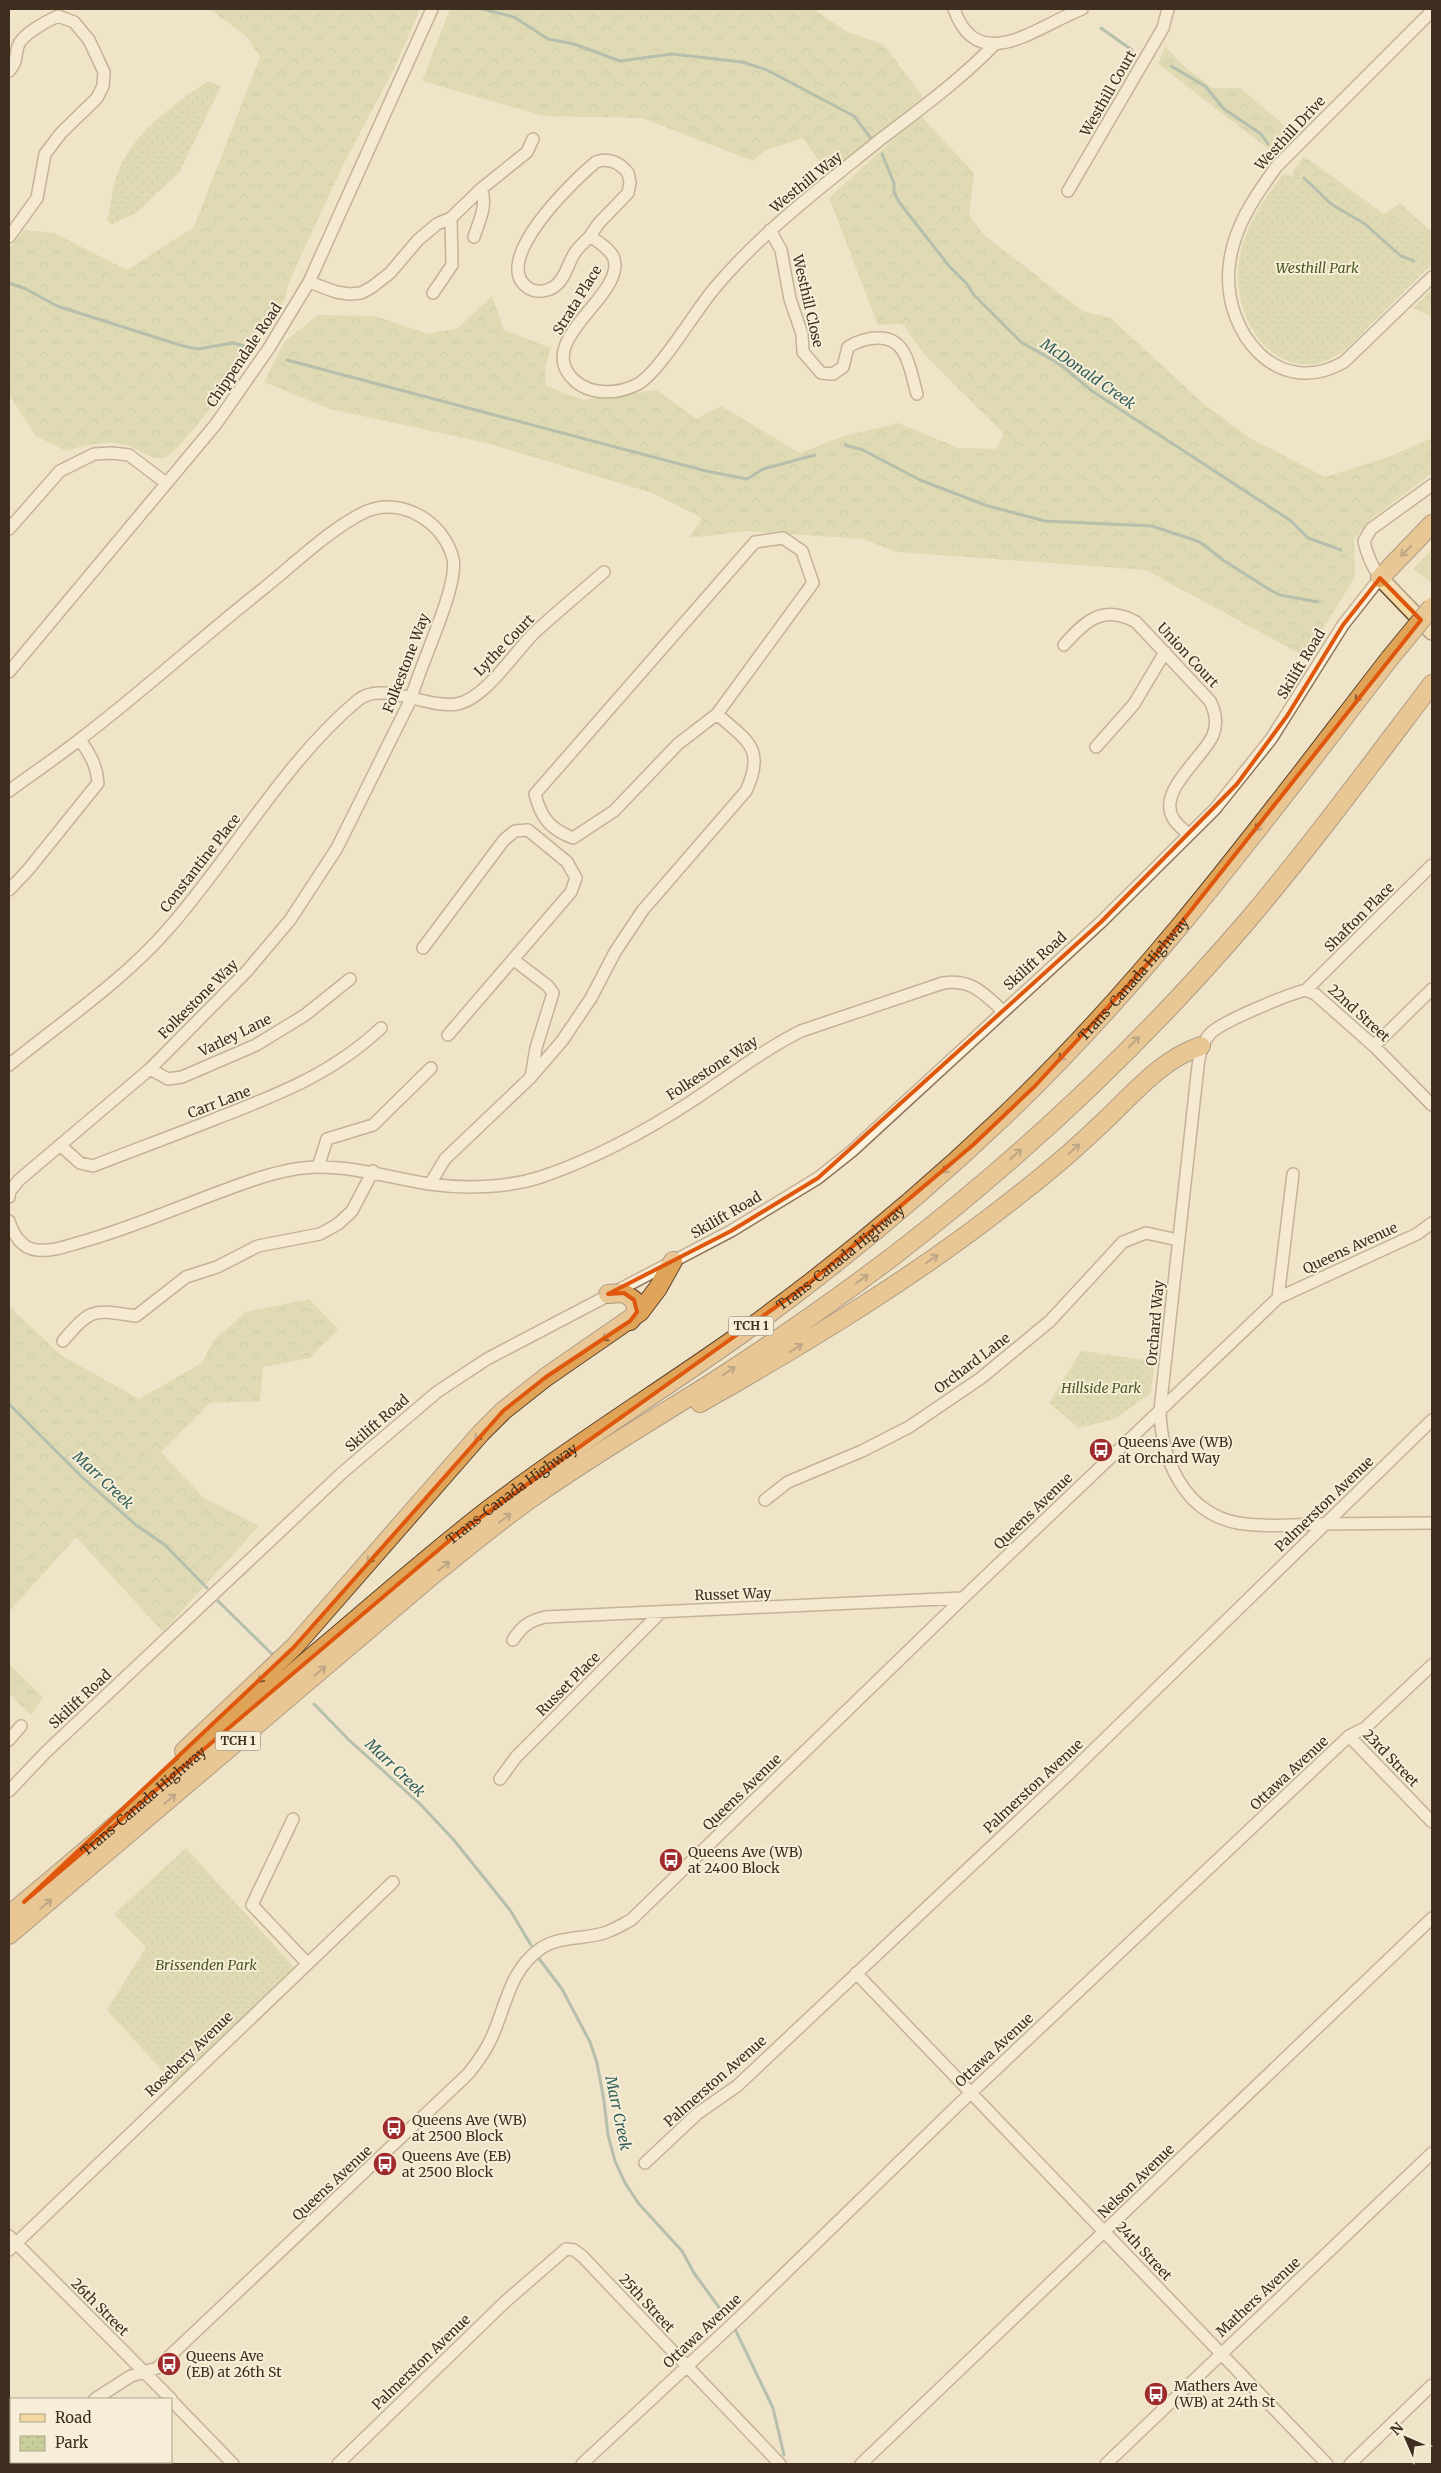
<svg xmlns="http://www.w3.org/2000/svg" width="1441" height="2473" viewBox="0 0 1441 2473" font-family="Merriweather,serif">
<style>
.green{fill:#c9cf9b}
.forest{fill:url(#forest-crowns)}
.park{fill:url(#park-dots)}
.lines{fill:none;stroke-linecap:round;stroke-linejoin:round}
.stream{stroke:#6f938a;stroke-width:3}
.minor-casing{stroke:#8d765c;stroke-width:14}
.major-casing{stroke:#5b4430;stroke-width:18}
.highway-casing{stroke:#5b4430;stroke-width:20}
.minor{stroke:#faf1dc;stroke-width:11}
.major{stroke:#f3d9a0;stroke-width:15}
.highway{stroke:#e0a458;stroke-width:18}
.highway-bridge-casing{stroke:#5b4430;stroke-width:20;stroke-linecap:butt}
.highway-bridge{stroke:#e0a458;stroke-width:18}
.oneway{stroke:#7e5d36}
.marked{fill:none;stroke:#df570d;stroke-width:4;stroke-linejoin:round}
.labels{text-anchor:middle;stroke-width:4;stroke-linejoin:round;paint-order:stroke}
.shield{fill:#f7eed8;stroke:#756857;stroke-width:1}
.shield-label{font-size:12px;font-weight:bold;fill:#3d2e20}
.street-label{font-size:14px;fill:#3d2e20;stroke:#f7eed8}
.park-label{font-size:14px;font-style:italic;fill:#4d5a26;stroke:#f7eed8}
.poi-label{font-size:14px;fill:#3d2e20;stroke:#f7eed8;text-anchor:start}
.water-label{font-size:15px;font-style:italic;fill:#2f5d5a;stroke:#f7eed8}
</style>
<defs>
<pattern id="forest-crowns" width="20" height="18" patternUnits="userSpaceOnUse" patternTransform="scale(1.25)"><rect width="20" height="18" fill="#c9cf9b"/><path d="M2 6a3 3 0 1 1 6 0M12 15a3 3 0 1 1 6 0" fill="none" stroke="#aeb285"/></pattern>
<pattern id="park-dots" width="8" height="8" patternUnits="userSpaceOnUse" patternTransform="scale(1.25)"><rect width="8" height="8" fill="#c9cf9b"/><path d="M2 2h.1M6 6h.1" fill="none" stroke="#aeb285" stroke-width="1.8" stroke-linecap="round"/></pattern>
</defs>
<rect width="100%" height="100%" fill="#f0e4c8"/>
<path class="green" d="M1432,549v34l-19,-14z"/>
<path class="forest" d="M210,9h210l-26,60 -51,96 -53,115c-3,6 -3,12 -5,18 -8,22 -104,157 -121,160 -13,2 -24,-7 -35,-12 -21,-7 -43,-1 -63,5l-30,-15 -27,-41v-146l15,-19 30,3 73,37 67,-43 66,-170 -12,-19z
M450,9h363l35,23 36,13 39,52 -95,77 -25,-36 -37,12 -13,11 -111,-43 -98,-2 -122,-35z
M1165,46l20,21 28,21h27l51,43 -20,20 -113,-87z
M920,115l54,58 -5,43 16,20 98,75 28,7 93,86 46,34 75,39 66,-21 41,-18v35l-62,47 -16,19 1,38 -49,80 -160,-87 -249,-18 -34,-13 -116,-8 -58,7 13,-20 -50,-25 -165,-50 -157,-34 -66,-27 21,-41 33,-26 57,1 53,18 30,-6 34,-32 12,34 47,18 -6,19 1,19 37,14 74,-10 39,29 25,-13 79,47 41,-16 57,-14 61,25 37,1 8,-15 -80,-80 -21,-30 -25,1 -49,-127z
M1304,156l80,58 16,-11 32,29v32l-141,-82 2,-11z
M1432,289v28l-19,-9z
M309,1299l29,30 -28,29 -47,9 -3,34 -50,2 -49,49 43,46 55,28 -96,106 -87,-95 -67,75v-306l52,49 78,44 63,-36 11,-22 33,-29z
M9,1664l34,33 -12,18 -22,-21z"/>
<path class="park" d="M208,81l13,5 -42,87 -43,40 -24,11 -5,-3c4,-16 5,-34 11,-49 17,-42 54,-66 90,-91z
M1284,173l74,26 13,13 61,24v28l-86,85c-58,46 -111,-19 -108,-77 1,-37 24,-71 46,-99z
M1081,1351l74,10 -4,32 -36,26 -36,9 -30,-25z
M186,1848l108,119 -119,118 -68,-75 39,-63 -32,-33z"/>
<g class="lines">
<path class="stream" d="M482,9l32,8 34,22 26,5 46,17 52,-7 70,8 25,8 87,46 19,25
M1101,28l31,22
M1171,66l34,20 19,23 37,25 7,10
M882,154l12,29v9l5,10 50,64 18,18 6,10 48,48 40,23 31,26 199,130 17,17 33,12
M1304,178l27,26 34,20 36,32 13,5
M9,283l17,6 31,17 126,40 15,3 35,-6 19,5
M287,360l419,111 41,8 16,-10 52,-14
M845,445l18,5 57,30 68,26 57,15 107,5 48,16 23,18 47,30 10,5 38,7
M9,1404l73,73 54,48 29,20 42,43
M216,1599l58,57
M314,1704l35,36 71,64 33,35 57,71 21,35
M537,1956l25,33 28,53 7,21 7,38 4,34 7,26 10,22 14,21 43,47 12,22 32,44
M734,2327l39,81 11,47"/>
<g class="minor-casing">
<path id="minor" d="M954,9c24,69 85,16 128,0
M1432,11l-155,155c-22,30 -45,63 -48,102 -6,65 49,132 115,94l88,-85
M9,71c8,-8 6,-14 9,-25 4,-12 29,-25 40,-30l16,6 15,18 15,32 -1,14 -6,12 -36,35 -16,21 -8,44 -28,39
M1068,191l95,-163 5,-19
M770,230l11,20 9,49 12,35 1,18 18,21 12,1 10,-7 5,-20c10,-6 19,-9 30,-9 30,-1 32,33 39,56
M590,236l9,-13 29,-30 2,-10 -2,-10c-8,-10 -19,-16 -32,-11 -21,17 -110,102 -66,127 7,4 19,2 25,-3 10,-7 13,-22 19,-32 4,-7 11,-12 16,-18 8,6 21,13 24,23 11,37 -82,82 -40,121 17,16 45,14 64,4 22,-13 56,-71 75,-94 48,-58 110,-104 168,-151 39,-30 78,-58 113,-94
M474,237c5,-16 14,-32 7,-48
M309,282l27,10 13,2 12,-1 11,-6 18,-14 28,-33 19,-16 14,-6 30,-29 46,-37 6,-13
M433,293l19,-28 -1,-47
M9,529l51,-58 34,-17 18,-1 17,2 37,28
M783,538l19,13 11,32 -96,131 -39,30 -64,67 -41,27c-23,-9 -32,-20 -38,-44l220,-252z
M1064,645c21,-24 39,-41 72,-23l74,79c5,10 8,22 3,34 -9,22 -56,56 -40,83 3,6 11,12 16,17
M9,672l207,-248 53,-76 40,-66 123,-273
M1096,747l38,-43 31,-52
M9,791c23,-17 47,-33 70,-51 63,-48 122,-102 184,-151 30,-24 68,-61 102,-77 36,-17 80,11 88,47 6,28 -34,107 -42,140l-74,149 -47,72 -44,52 -96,97 -131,111 -9,11 -1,6
M9,890l19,-20 70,-87c-1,-17 -8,-29 -18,-43
M423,948l81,-108 11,-9 13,-1 39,32 9,16 -5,14 -123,143
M514,960l34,26 5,7 -17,55 -5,29
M1306,990l126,-125
M1374,1046l58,-57
M9,1065c54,-44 114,-84 160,-137 64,-73 115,-166 189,-228 24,-20 69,9 99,4 28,-5 57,-51 77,-71 23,-21 47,-41 70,-61
M150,1069l18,10 14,-2 74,-32 49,-30 45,-36
M1432,1105l-58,-59 -59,-52 -9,-4c-17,4 -86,32 -96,44 -9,10 -10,19 -12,32l-38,344c1,49 24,103 78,113 24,4 51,2 76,1 39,0 79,-1 118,-1
M60,1145l20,18 13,3c41,-16 82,-31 122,-47 62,-24 117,-45 166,-91
M318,1167l9,-28 46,-14 58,-57
M430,1184l15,-25 85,-81 32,-37 29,-43 24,-46 28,-42 103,-119c20,-43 1,-50 -29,-77
M9,1221c4,13 13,28 28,29 17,2 35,-6 51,-10 58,-17 113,-43 171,-62 19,-6 40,-11 59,-11 39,0 74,11 111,17 36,5 78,4 112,-7 53,-18 107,-47 154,-78 35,-23 68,-49 106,-68l142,-48c29,-4 40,10 60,28
M1278,1298l15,-124
M63,1341c29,-34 30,-31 73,-25l50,-39 31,-10 41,-21 62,-12 18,-10 14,-13 21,-40
M765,1500l23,-18 74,-31 47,-24 72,-49 69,-57 73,-79 23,-9 32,7
M513,1640c9,-14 16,-19 32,-23l418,-19
M1349,1736l83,86
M9,1740l12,-14
M500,1779l16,-22 145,-145
M9,1791l37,-39 296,-279 95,-81 50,-33 244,-128 87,-53 34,-27 249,-229 114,-113 56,-70 72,-114 37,-47c-8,-12 -13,-22 -16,-37l7,-12 61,-44
M293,1819l-41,86 54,57
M856,1973l471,491
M645,2163l52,-49 40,-28 336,-316 359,-350
M9,2236l162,163
M9,2250l384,-368
M95,2399l36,-23 26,-8 311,-294c9,-11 17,-22 23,-35 15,-32 18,-68 49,-90 20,-14 45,-9 67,-17 8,-3 16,-8 24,-12l332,-322 315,-300 139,-64 15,-11
M171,2400l62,64
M9,2449l2,-1
M338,2464l168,-163 60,-52 8,1 8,6 198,208
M582,2464l159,-148 217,-211 391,-369 16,-8 67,-63
M861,2464l571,-546
M1106,2464l326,-311
M1350,2464l82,-79"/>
</g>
<g class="major-casing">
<path id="major" d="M1380,578l52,54"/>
</g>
<g class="highway-casing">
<g id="highway">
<path d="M1380,578l52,-54"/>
<path d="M608,1294l16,-1 10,7 3,12 -7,9"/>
<path d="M700,1403c111,-63 220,-129 320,-209 27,-21 53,-43 78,-67 32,-29 61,-67 103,-81"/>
<path d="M184,1751l110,-104 187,-214 22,-22 43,-34 94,-65 18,-24 15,-27"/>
<path id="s1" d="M9,1915c109,-90 215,-184 323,-275 53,-45 105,-91 160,-133 80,-61 166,-114 248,-172 92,-66 179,-138 261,-216 147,-139 266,-302 389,-461"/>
<path d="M9,1935l425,-361c34,-27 67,-55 102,-79 57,-40 118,-76 177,-113 62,-40 124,-83 183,-128 128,-99 248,-212 353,-335 64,-76 123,-156 183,-235"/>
</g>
</g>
<use href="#minor" class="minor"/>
<use href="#major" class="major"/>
<use href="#highway" class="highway"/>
<g class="highway-bridge-casing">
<path id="highway-bridge" d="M1390,658l42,-51"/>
</g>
<use href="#highway-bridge" class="highway-bridge"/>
</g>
<defs><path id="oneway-shaft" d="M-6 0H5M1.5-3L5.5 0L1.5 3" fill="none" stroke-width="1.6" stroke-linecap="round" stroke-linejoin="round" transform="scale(1.25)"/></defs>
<g class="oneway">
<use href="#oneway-shaft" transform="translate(1406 551) rotate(135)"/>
<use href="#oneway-shaft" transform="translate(1360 696) rotate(128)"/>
<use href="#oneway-shaft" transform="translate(1260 825) rotate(128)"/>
<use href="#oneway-shaft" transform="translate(1134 1042) rotate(-45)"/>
<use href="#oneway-shaft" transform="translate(1064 1055) rotate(134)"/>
<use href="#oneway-shaft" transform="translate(1074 1149) rotate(-41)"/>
<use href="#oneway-shaft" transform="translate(1016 1154) rotate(-42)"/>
<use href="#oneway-shaft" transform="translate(948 1168) rotate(138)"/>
<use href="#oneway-shaft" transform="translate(932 1259) rotate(-35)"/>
<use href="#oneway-shaft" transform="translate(862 1279) rotate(-36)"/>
<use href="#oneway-shaft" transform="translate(608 1336) rotate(147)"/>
<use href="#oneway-shaft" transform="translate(796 1348) rotate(-32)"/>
<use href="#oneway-shaft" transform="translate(729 1371) rotate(-33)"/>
<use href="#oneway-shaft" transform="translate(480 1435) rotate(134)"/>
<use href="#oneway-shaft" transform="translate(505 1518) rotate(-37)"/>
<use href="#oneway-shaft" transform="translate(372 1557) rotate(130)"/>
<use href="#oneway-shaft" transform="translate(444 1566) rotate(-39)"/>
<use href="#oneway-shaft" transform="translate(320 1671) rotate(-40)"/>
<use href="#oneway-shaft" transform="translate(263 1677) rotate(136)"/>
<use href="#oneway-shaft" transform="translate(170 1799) rotate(-40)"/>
<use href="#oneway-shaft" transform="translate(46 1904) rotate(-40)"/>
</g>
<path d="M0 0H1441V2473H0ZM1380,578l41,42 -267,337 -119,129 -62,59 -165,139 -352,251 -432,367 270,-255 209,-236 43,-34 84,-56 7,-9 -3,-12 -10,-7 -16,1 123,-63 87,-53 283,-256 136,-138 50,-68 56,-91z" fill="#f0e4c8" fill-opacity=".55" fill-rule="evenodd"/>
<path class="marked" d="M1380,578l41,42 -267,337 -119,129 -62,59 -165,139 -352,251 -432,367 270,-255 209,-236 43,-34 84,-56 7,-9 -3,-12 -10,-7 -16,1 123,-63 87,-53 283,-256 136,-138 50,-68 56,-91z"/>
<defs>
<g id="bus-disc" transform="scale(1.25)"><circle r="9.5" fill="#9e2a2b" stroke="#f7eed8"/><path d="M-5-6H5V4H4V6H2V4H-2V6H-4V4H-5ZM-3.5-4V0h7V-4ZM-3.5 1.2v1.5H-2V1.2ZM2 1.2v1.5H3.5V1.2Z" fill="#fff"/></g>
</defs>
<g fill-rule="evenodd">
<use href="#bus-disc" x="1101" y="1450"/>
<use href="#bus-disc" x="671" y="1860"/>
<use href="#bus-disc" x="394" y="2128"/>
<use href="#bus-disc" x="385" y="2164"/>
<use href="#bus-disc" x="169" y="2364"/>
<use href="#bus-disc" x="1156" y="2394"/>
</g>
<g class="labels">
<g class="shield">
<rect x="728.5" y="1316.5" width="45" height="19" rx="4"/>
<rect x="215.5" y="1731.5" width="45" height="19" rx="4"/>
</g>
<g class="shield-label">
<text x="751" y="1330">TCH 1</text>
<text x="238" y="1745">TCH 1</text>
</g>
<g class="street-label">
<text transform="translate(1108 93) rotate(-60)" y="5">Westhill Court</text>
<text transform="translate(1290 133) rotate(-47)" y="5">Westhill Drive</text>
<text transform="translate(806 182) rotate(-39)" y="5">Westhill Way</text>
<text transform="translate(577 300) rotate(-58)" y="5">Strata Place</text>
<text transform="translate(808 301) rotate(77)" y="5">Westhill Close</text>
<text transform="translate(244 355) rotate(-56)" y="5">Chippendale Road</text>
<text transform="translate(504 645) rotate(-46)" y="5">Lythe Court</text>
<text transform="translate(1188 655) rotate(47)" y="5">Union Court</text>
<text transform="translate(406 663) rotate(-69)" y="5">Folkestone Way</text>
<text transform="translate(1301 664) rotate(-59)" y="5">Skilift Road</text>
<text transform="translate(200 863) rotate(-52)" y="5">Constantine Place</text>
<text transform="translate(1359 917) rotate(-45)" y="5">Shafton Place</text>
<text transform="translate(1035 961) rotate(-42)" y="5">Skilift Road</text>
<text dy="5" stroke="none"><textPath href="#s1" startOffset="1466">Trans-Canada Highway</textPath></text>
<text transform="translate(198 999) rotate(-45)" y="5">Folkestone Way</text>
<text transform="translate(1359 1013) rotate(42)" y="5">22nd Street</text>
<text transform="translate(235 1035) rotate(-26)" y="5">Varley Lane</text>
<text transform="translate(712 1068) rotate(-33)" y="5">Folkestone Way</text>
<text transform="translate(219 1102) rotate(-21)" y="5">Carr Lane</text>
<text transform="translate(726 1215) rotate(-30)" y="5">Skilift Road</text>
<text transform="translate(1350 1248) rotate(-25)" y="5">Queens Avenue</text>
<text dy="5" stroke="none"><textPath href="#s1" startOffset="1061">Trans-Canada Highway</textPath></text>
<text transform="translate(1155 1323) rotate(-85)" y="5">Orchard Way</text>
<text transform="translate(972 1363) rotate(-37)" y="5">Orchard Lane</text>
<text transform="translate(377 1423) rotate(-41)" y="5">Skilift Road</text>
<text dy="5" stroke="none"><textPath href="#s1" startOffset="656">Trans-Canada Highway</textPath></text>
<text transform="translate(1324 1504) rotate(-44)" y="5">Palmerston Avenue</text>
<text transform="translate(1033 1511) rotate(-44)" y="5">Queens Avenue</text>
<text transform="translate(733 1594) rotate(-2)" y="5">Russet Way</text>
<text transform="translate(568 1684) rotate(-45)" y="5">Russet Place</text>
<text transform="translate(80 1699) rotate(-43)" y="5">Skilift Road</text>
<text transform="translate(1391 1758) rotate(46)" y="5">23rd Street</text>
<text transform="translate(1289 1773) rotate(-43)" y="5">Ottawa Avenue</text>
<text transform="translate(1033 1786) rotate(-43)" y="5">Palmerston Avenue</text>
<text transform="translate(742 1792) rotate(-44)" y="5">Queens Avenue</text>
<text dy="5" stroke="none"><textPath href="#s1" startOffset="176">Trans-Canada Highway</textPath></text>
<text transform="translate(994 2050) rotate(-43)" y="5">Ottawa Avenue</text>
<text transform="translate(189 2054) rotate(-44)" y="5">Rosebery Avenue</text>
<text transform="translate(715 2081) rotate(-41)" y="5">Palmerston Avenue</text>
<text transform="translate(1136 2181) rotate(-44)" y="5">Nelson Avenue</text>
<text transform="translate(332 2183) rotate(-43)" y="5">Queens Avenue</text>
<text transform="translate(1144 2251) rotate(47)" y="5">24th Street</text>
<text transform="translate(1258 2297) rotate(-43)" y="5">Mathers Avenue</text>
<text transform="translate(647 2303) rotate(47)" y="5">25th Street</text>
<text transform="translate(100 2307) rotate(45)" y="5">26th Street</text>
<text transform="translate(702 2331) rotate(-43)" y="5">Ottawa Avenue</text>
<text transform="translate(421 2362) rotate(-44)" y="5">Palmerston Avenue</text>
</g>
<g class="park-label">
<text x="1317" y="273">Westhill Park</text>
<text x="1101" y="1393">Hillside Park</text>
<text x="206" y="1970">Brissenden Park</text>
</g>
<g class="poi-label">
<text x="1118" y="1447">Queens Ave (WB)<tspan x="1118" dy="16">at Orchard Way</tspan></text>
<text x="688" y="1857">Queens Ave (WB)<tspan x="688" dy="16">at 2400 Block</tspan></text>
<text x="412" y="2125">Queens Ave (WB)<tspan x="412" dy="16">at 2500 Block</tspan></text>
<text x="402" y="2161">Queens Ave (EB)<tspan x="402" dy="16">at 2500 Block</tspan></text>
<text x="186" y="2361">Queens Ave<tspan x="186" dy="16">(EB) at 26th St</tspan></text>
<text x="1174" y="2391">Mathers Ave<tspan x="1174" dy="16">(WB) at 24th St</tspan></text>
</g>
<g class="water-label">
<text transform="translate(1088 374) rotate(35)" y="5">McDonald Creek</text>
<text transform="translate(103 1480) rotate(43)" y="5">Marr Creek</text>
<text transform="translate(395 1768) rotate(44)" y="5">Marr Creek</text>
<text transform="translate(618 2113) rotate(78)" y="5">Marr Creek</text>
</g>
</g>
<rect width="1441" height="2473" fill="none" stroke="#3d2e20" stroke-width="20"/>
<rect x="10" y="2398" width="162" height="65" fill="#f7eed8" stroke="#ada18e"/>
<rect x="20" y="2414" width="25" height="8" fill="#f3d9a0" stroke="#ada18e"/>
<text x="55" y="2423" font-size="15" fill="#3d2e20">Road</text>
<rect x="20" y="2436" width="25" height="15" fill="url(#park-dots)" stroke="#ada18e"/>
<text x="55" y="2448" font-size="15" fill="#3d2e20">Park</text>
<g transform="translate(1406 2438) rotate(315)" stroke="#f7eed8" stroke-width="4" paint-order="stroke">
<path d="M0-4L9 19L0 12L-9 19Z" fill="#3d2e20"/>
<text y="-8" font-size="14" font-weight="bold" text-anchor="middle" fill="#3d2e20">N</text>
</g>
</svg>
